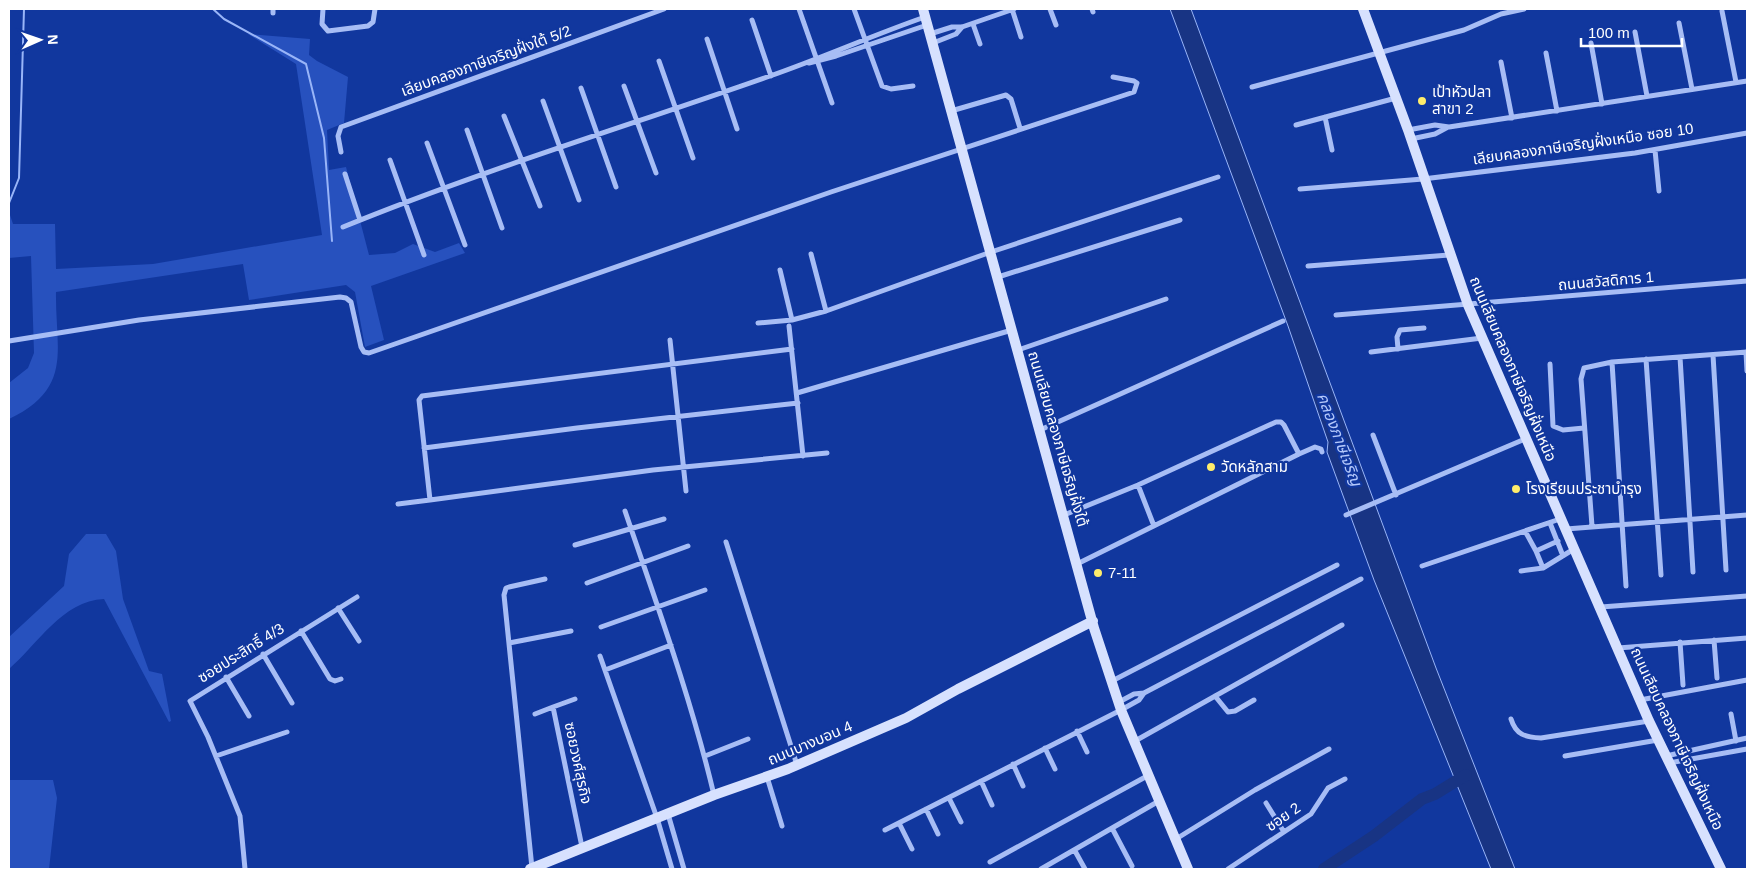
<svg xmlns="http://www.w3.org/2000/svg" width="1756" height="878" viewBox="0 0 1756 878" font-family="Arial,'Noto Sans Thai',sans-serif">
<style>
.green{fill:#2751be}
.water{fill:#183484;stroke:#99b5f8}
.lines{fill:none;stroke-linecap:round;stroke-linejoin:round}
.stream{stroke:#99b5f8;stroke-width:2}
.river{stroke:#183484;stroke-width:12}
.street{stroke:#a7bdf5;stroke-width:5}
.secondary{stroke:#d7e1fe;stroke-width:10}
.poi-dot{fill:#ffed6b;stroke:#11379e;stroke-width:2}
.labels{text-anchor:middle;stroke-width:4.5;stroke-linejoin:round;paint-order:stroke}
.street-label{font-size:15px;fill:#fff;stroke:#11379e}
.poi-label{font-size:15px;fill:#fff;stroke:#11379e;text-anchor:start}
.water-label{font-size:16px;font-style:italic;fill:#b4c8fb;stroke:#11379e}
</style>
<rect width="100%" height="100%" fill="#11379e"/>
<path class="green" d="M248,34l62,5 -1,16 8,6 31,16 -4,46 -17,7 2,40 17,-3 23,88 26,-2 18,-9 22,8 24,-9 6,10 -94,33 13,54 -19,7 -10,-55 -9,-7 -97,15 -6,-36 -187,28c-1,57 18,96 -47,127v-36l19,-15 6,-15 -3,-97 -22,2v-46l4,12h42l1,45 97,-5 169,-29 -26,-171z
M86,534h20l10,17 7,48 26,72 13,3 9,47 -2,1 -65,-123c-42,2 -66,45 -95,70v-32l55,-51 5,-32z
M9,780h44l4,18 -8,71h-40z"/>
<path class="water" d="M1170,9h21l245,659 79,201h-24l-117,-289 -47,-128 1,-10 -40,-116z"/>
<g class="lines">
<path class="stream" d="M213,9l11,10 82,45 18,74 8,103
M9,203l10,-25 5,-169"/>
<path class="river" d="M1324,869l50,-33 48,-37 13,-5 31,-19"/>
<path class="street" d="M323,9l-1,15 6,7 40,-5 5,-4 2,-13
M799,9l33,94
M854,9l28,77 9,3 22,-3
M1012,9l9,28
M1050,9l6,16
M1092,9l1,3
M1722,11l14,71
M273,13v-4
M752,20l19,56
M1679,23l13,66
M973,24l7,20
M1635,32l12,64
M930,34l22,-7h10l52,-18
M707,39l30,90
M933,43l23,-9 6,-7
M1591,43l11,61
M1546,53l11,58
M659,61l34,97
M1501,62l11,56
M809,63l27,-7 91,-31
M624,86l32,87
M1252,87l212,-57 37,-16 23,-5
M581,88l35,99
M543,101l36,99
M951,111l55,-16 5,4 9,29
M504,116l36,90
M1325,117l7,33
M1296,125l100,-27
M467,130l35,98
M1408,130l27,-5 14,2 298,-46
M1411,139l24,-5 13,-7
M427,143l38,102
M1655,150l4,41
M341,152l-3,-16 3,-9 323,-118
M390,160l34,95
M345,174l15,46
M1300,189l123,-10 212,-26 112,-20
M343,227c140,-57 285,-101 427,-151 52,-18 103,-41 155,-59
M811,254l15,57 165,-59 227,-75
M1308,266l141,-11
M780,270l12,50 34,-9
M998,277l182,-57
M1336,315l411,-34
M758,323l34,-3
M789,326l14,130
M670,340l16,151
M9,341l130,-21 201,-23 6,1 5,4 10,45 3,5 5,1 462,-161 303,-100 3,-9 -3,-2 -21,-4
M1398,349l-1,-12 3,-7 24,-2
M1018,350l148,-51
M1371,352l111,-14
M1746,352l1,19
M1713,355l13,215
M1680,357l13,215
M1646,359l15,216
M1612,362l14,224
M1550,364l3,62 10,4 21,-2
M797,393l215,-63
M1040,430l243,-109
M1373,435l23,60
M424,448l153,-20 221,-25
M1138,485l16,41
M430,500l223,-30 174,-17
M398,504l32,-4 -11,-100 3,-4 370,-47
M625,511c32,94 66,187 89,284
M1064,515l74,-30 138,-63h5l3,3 15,29
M1346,515l179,-76
M1550,523l13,33
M1592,526l-11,-147 3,-11 28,-6 135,-10
M1566,529l181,-14
M1525,531l11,20 22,-10
M726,542l71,223
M575,545l89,-26
M1536,551l7,17
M1077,564l222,-110 16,-7 6,2 1,3
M1422,566l138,-47
M1521,571l22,-3 31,-19
M587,583l101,-37
M1601,607l146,-11
M338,608l21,33
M601,627l104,-37
M301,631l29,48 5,2 6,-2
M1714,640l3,38
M1680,642l3,43
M509,643l62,-12
M1618,648l129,-10
M263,654l29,49
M600,656l57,162 15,51
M605,670l66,-25
M226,677l23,39
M1112,681l225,-116
M1215,696l13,16 7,-1 19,-11
M575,699l-22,8 29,140
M1640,700l107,-20
M1119,702l15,-8 10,-1 217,-114
M535,714l18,-7
M1731,714l5,27
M1511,719c5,16 14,18 30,19l108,-17
M1077,731l10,21
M1135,741l207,-116
M1045,748l10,21
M216,756l71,-24
M705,756l43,-17
M1565,756l93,-16
M1666,756l81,-18
M1669,763l78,-14
M1013,764l10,22
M767,777l15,49
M981,781l11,24
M949,798l12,24
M1266,803l18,29
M926,809l12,25
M668,814l16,55
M899,823l13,26
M1112,828l20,38
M885,830l236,-120 18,-10 5,-7
M1176,839l79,-49 74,-41
M1075,851l10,18
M990,862l159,-87
M532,868l-28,-273 2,-7 3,-1 36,-8
M245,869l-5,-53 -32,-79 -18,-36 167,-104
M1041,869l118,-68
M1228,869l83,-55 17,-26 17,-9"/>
<path class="secondary" d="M923,9l171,619 27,82 67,159
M1363,9l45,121 60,175 181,416 72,148
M530,869l184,-74 74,-26 118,-51 52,-29 135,-68"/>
</g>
<g class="poi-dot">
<circle cx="1422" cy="101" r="5"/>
<circle cx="1211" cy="467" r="5"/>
<circle cx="1516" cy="489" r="5"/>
<circle cx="1098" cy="573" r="5"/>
</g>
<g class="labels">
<g class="street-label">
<text transform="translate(486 61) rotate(-20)" y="5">เลียบคลองภาษีเจริญฝั่งใต้ 5/2</text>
<text transform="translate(1583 144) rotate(-8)" y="5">เลียบคลองภาษีเจริญฝั่งเหนือ ซอย 10</text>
<text transform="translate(1606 281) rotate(-5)" y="5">ถนนสวัสดิการ 1</text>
<text transform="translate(1513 369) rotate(67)" y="5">ถนนเลียบคลองภาษีเจริญฝั่งเหนือ</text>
<text transform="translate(1058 439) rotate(74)" y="5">ถนนเลียบคลองภาษีเจริญฝั่งใต้</text>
<text transform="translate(241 653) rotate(-32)" y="5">ซอยประสิทธิ์ 4/3</text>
<text transform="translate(1677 739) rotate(65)" y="5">ถนนเลียบคลองภาษีเจริญฝั่งเหนือ</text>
<text transform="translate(810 743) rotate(-23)" y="5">ถนนบางบอน 4</text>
<text transform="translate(578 763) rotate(78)" y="5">ซอยวงศ์สุรกิจ</text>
<text transform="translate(1283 817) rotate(-35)" y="5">ซอย 2</text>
</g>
<g class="poi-label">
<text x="1432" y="97">เป้าหัวปลา<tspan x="1432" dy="17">สาขา 2</tspan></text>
<text x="1221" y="472">วัดหลักสาม</text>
<text x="1526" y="494">โรงเรียนประชาบำรุง</text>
<text x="1108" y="578">7-11</text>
</g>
<g class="water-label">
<text transform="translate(1340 439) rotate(69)" y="6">คลองภาษีเจริญ</text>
</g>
</g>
<rect width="1756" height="878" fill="none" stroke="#ffffff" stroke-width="20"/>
<g transform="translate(40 40) rotate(88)" stroke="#11379e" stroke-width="4" paint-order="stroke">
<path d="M0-4L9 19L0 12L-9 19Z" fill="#ffffff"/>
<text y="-8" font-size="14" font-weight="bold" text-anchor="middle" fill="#ffffff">N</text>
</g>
<path d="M1581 38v8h101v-8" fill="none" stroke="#ffffff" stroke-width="2.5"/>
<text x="1588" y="38" font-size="15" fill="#ffffff" stroke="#11379e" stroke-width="4" paint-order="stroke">100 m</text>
</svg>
